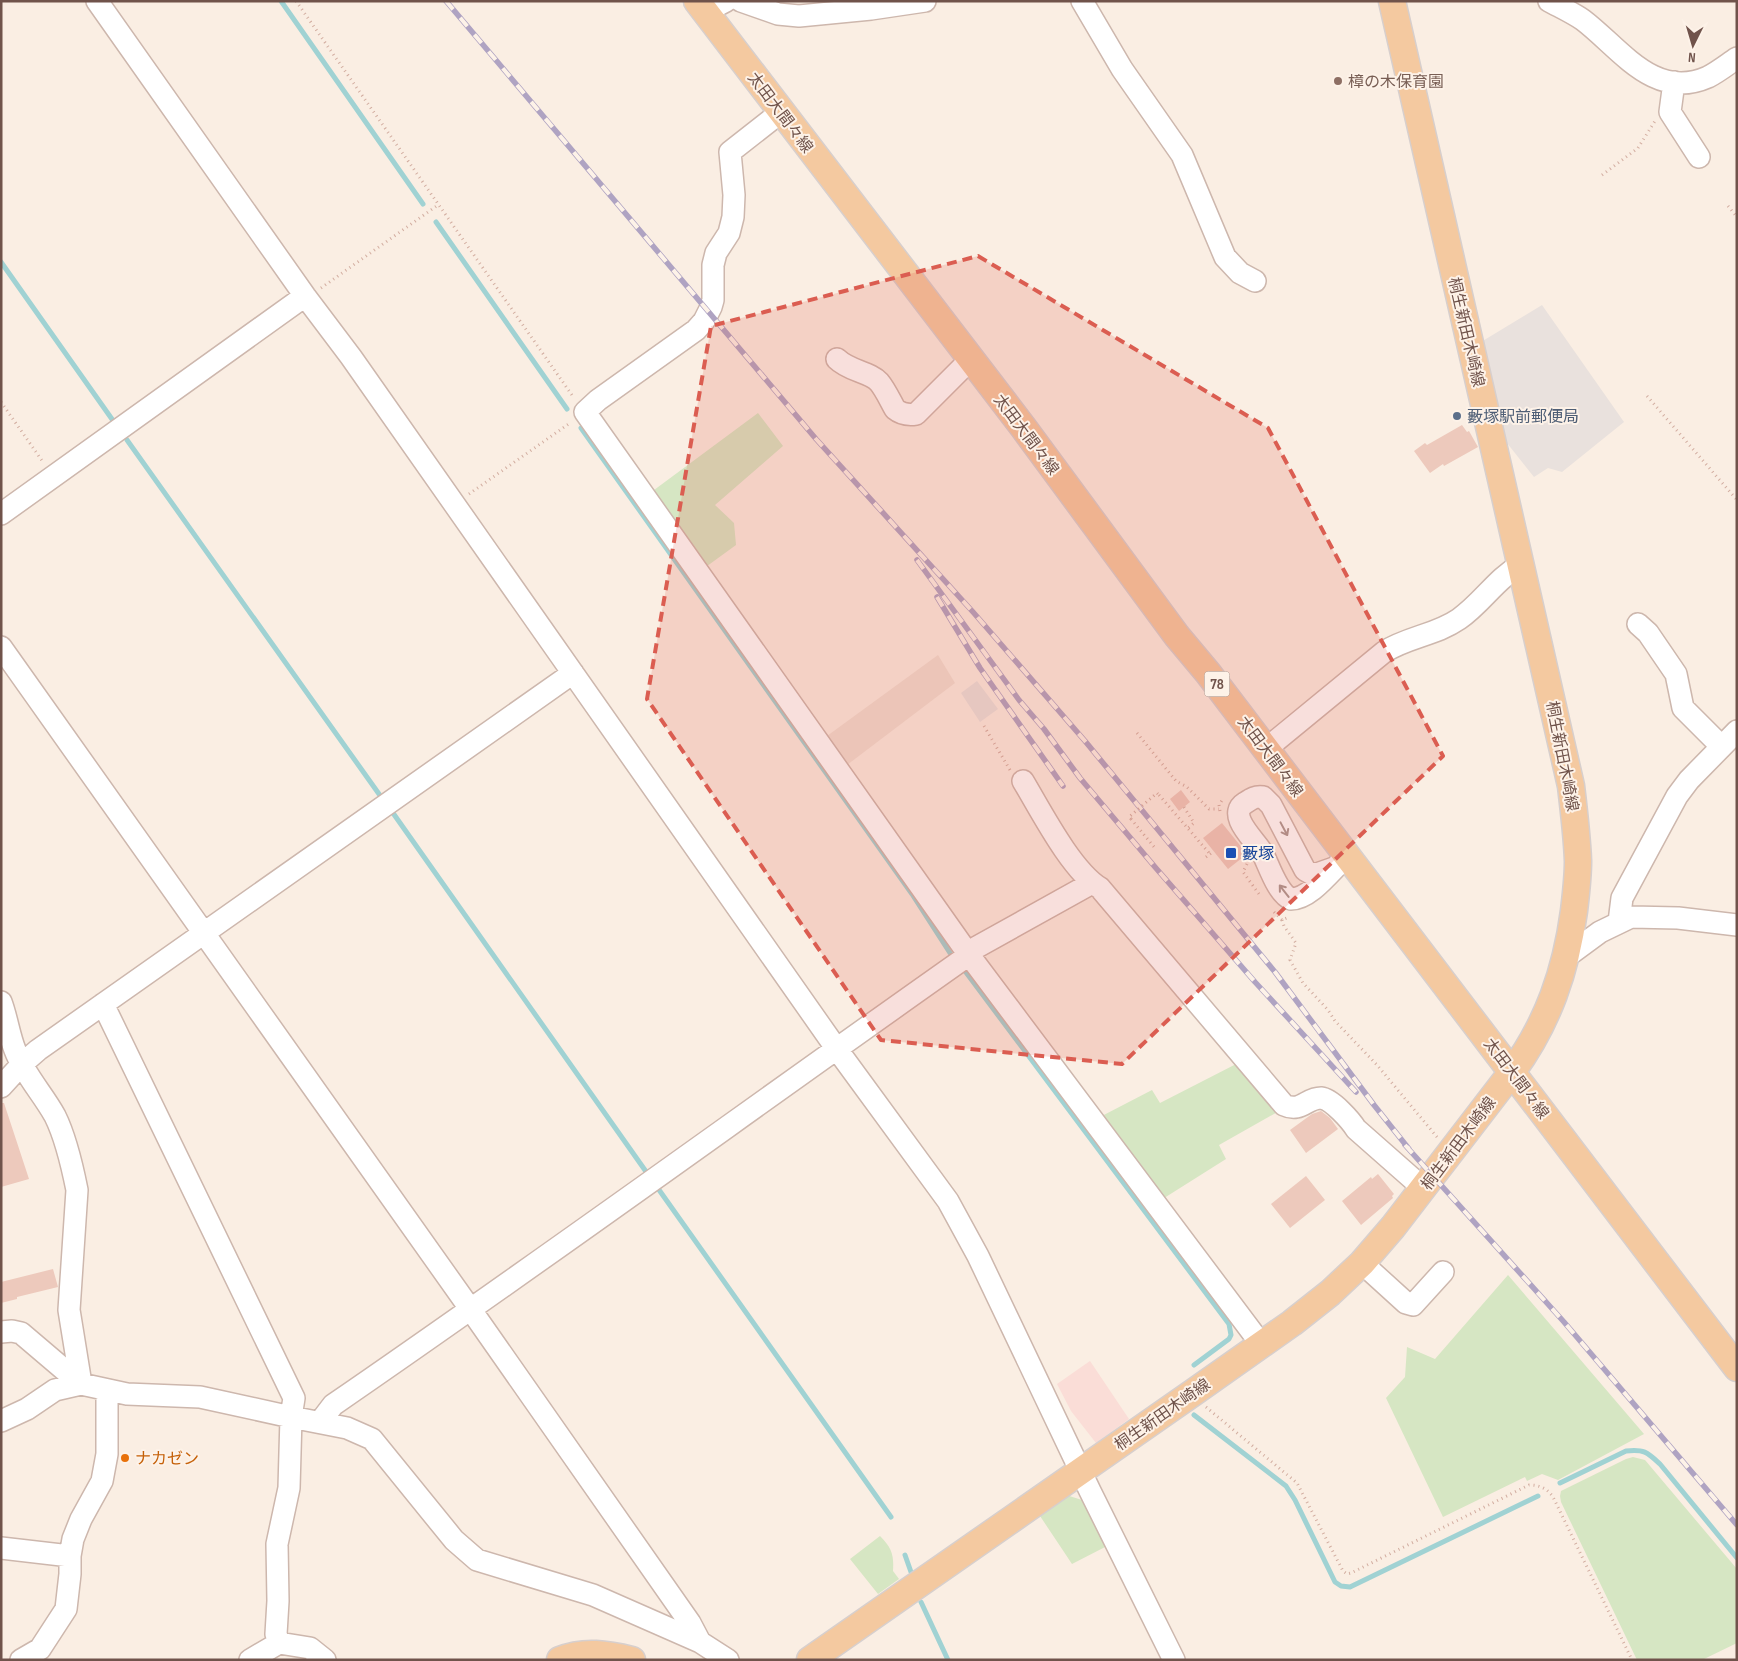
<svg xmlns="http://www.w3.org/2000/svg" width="1738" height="1661" viewBox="0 0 1738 1661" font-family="'Sofia Sans Condensed','Noto Sans JP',sans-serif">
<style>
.residential{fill:#f1dfd2}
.commercial{fill:#faddd7}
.industrial{fill:#e9e1dd}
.green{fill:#d6e6c3}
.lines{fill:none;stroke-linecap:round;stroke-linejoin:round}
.stream{stroke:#a0d2d3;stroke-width:5}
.building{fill:#edc9bc}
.minor-casing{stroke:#cdb7ad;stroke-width:24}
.major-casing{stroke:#d7cfcd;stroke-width:29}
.path{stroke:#d2ada0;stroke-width:3;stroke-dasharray:1 4;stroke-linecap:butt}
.minor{stroke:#fff;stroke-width:21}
.major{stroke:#f4c9a0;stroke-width:26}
.rail-casing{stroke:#afa3c2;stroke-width:5.5}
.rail{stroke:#fdf2e8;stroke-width:4;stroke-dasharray:11;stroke-linecap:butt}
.path-bridge{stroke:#d2ada0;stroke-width:3;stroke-dasharray:1 4;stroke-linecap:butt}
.oneway{stroke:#a99893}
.marked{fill:#db5d51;fill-opacity:0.2;stroke:#db5d51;stroke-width:4;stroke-dasharray:10 6;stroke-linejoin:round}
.education-dot{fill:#8d6e63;stroke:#fdf2e8;stroke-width:2}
.service-dot{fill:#5c6f8a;stroke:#fdf2e8;stroke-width:2}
.transit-dot{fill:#1a4fb4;stroke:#fdf2e8;stroke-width:2}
.food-dot{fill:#e8710a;stroke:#fdf2e8;stroke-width:2}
.labels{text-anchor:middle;stroke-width:4;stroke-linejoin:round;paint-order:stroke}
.shield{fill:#fdf2e8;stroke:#9a837a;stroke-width:1}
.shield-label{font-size:15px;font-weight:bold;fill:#70534b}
.education-label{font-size:16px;fill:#785e54;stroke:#fdf2e8;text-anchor:start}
.street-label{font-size:16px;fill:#70534b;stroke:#fdf2e8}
.service-label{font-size:16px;fill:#4e5e75;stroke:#fdf2e8;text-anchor:start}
.transit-label{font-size:16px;fill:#164399;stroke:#fdf2e8;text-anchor:start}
.food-label{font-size:16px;fill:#c56008;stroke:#fdf2e8;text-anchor:start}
</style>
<rect width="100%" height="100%" fill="#faeee3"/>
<path class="residential" d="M938,655l17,28 -112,85 -16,-32z"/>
<path class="commercial" d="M1090,1361l39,58 -33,24 -25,-32 -14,-27z"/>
<path class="industrial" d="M1542,305l82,117 -62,50 -14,-4 -14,9 -31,-39 -22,-96z
M977,681l21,28 -18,13 -19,-29z"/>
<path class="green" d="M758,413l25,33 -68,59 19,18 2,22 -33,24 -53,-76z
M1242,1061l39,49 -62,35 7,14 -65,41 -63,-82 54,-28 8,13z
M1508,1275l136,159 -86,46 -16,-6 -15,7 -2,-4 -82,40 -57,-119 19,-21 2,-30 28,12z
M1633,1457l12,3 92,109v74l-35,17h-65l-76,-158 -1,-6 1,-5 65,-32z
M1063,1494l19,6 25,46 -35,18 -34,-51z
M880,1536c12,12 14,19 13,35l6,8 -21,15 -28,-35z"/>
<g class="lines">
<path class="stream" d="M281,1l142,203
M436,222l131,187
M1,262l113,160
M581,428l331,466 38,59
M127,440l252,354
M393,813l254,360
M965,971l264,353 2,11 -2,4 -35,26
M657,1187l234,330
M1194,1415l92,71 9,14 40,82 6,4 9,1 188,-91
M1560,1483l66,-32c18,-2 21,1 34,13l77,94
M905,1555l6,17
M921,1602l27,58"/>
</g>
<path class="building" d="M1462,425l5,7 2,-1 9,16 -34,19 -1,-2 -13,9 -16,-22 11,-8 2,2z
M1181,790l9,12 -11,9 -9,-12z
M1222,823l25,31 -19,15 -25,-31z
M1,1103h3l25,76 -28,8z
M1321,1111l9,7 8,11 -32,24 -16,-23 22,-16z
M1378,1174l16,20 -2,2 1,2 -32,27 -19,-24 29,-24 1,2z
M1306,1176l19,24 -35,28 -19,-24z
M53,1269l5,18 -41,10v2l-16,4v-21z"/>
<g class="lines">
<g class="minor-casing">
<path id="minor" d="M97,1l208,295 46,61 485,691 112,153 30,55 112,235 84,169
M741,1l37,13 21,2 72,-7 54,-8
M1082,1l40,68 60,86 43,102 15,16 15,8
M1549,1c11,6 24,12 34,19 37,28 71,81 125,57 10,-5 20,-13 29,-19
M705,12l21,-11
M1674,82l-4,30 29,45
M781,112l-51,40 4,43 -1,22 -4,16 -13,20 -3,12v35l-2,7 -7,14 -8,9 -98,70 -13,12 384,543 292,389
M837,359c12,12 33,13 42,23 6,7 11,18 16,27 6,5 14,6 21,5l54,-54
M1,514l304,-218
M1638,624l10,9 28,41 7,34 38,38
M1,647l470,663 219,313 10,19
M1266,749l118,-97c23,-15 52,-17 75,-33 23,-16 37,-40 61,-54
M1023,781c18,30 48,89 77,107l184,217c17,8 22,-7 37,-7 11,1 30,23 35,31l67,59
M1334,868l-20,7 -9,-5 -34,-65 -8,-8c-8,-1 -12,2 -18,6 -19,12 10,37 17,49 7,13 15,41 29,47 20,0 41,-30 56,-43
M1619,922l3,-24 55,-102 12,-16 48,-49
M1566,957l34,-25 31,-15 47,1 59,7
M1,1002c6,16 8,33 14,48 9,24 28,44 40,66 11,22 17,49 22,74l-8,120 12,74
M103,1004l191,394 -3,19 -2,71 -12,56 1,57 -2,33 3,9 31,5 15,12
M1,1087l21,-23 16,-14 535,-377
M1362,1263l44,40 7,2 30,-33
M1,1332l11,-1 9,2 60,51 46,10 73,3 91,20 56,11 25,11 82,101 23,20 116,35 107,47 28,18
M1,1421l26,-12 28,-19 26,-6
M320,1422l13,-17c214,-147 423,-300 636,-450l8,-8 115,-64
M1,1548l69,8
M21,1660l19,-11 26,-40 4,-35v-18l3,-17 8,-20 21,-38 5,-27v-63
M250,1660l29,-17"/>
</g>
<g class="major-casing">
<path id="major" d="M697,1l326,426 154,209 31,37 529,695
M560,1660c24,-10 48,-6 72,0
M810,1660l384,-268 98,-69 38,-30 32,-30 31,-36 119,-155c36,-49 54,-101 62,-161 2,-17 4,-33 4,-50 -1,-25 -4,-50 -7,-75l-179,-785"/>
</g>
<path class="path" d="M296,1l278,397
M1602,175l36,-27 17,-27
M1728,206l9,11
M321,288l117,-83
M1647,396l90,104
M1,402l42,60
M469,494l101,-71
M984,726l26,44
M1137,733l39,48 11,6 22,22h10
M1159,795l51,59
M1184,807l10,16 -7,6
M1220,811l-1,-6 4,-6
M1131,819l24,29
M1206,857l8,-6
M1247,864l-4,8 16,22
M1274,912l8,8 7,-3
M1282,920l2,6 12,17 -6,17 13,23 25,27 7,11 42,44 60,72
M1206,1407l91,76 46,88 4,3 4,-1 178,-88c10,0 18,3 24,12l79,163"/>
<use href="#minor" class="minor"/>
<use href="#major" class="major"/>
<g class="rail-casing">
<path id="rail" d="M446,1l370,438 157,173 112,129 190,231 99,133 35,44
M917,560l102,140 25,29 36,49 75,89 100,115 101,110
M937,597l43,71 83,118
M1405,1145l159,177 173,203"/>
</g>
<use href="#rail" class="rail"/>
<path class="path-bridge" d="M1131,819l-2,-2 28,-24 2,2"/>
</g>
<defs><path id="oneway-shaft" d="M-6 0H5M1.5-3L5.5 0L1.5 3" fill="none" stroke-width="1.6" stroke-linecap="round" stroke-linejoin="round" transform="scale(1.25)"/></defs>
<g class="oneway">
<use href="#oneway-shaft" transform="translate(1284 829) rotate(62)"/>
<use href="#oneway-shaft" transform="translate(1284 891) rotate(-128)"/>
</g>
<path class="marked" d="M978,256l290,172 175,328 -321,308 -241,-24 -234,-341 64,-373z"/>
<circle class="education-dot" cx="1338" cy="81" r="5"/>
<circle class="service-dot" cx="1457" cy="416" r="5"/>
<rect class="transit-dot" x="1225" y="847" width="12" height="12" rx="2.5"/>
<circle class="food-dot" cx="125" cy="1458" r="5"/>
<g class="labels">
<rect class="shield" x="1204.5" y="671.5" width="25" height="25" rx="4"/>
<g class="shield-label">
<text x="1217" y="689">78</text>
</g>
<g class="education-label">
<text x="1348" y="87">樟の木保育園</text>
</g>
<g class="street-label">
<text transform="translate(781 112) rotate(53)" y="6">太田大間々線</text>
<text transform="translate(1467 332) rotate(77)" y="6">桐生新田木崎線</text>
<text transform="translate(1027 434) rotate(53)" y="6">太田大間々線</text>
<text transform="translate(1271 756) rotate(53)" y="6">太田大間々線</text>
<text transform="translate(1563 756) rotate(79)" y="6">桐生新田木崎線</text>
<text transform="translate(1517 1078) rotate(53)" y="6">太田大間々線</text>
<text transform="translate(1458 1143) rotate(-53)" y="6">桐生新田木崎線</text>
<text transform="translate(1162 1414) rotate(-35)" y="6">桐生新田木崎線</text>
</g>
<g class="service-label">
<text x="1467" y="422">藪塚駅前郵便局</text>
</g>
<g class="transit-label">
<text x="1242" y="859">藪塚</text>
</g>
<g class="food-label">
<text x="135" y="1464">ナカゼン</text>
</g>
</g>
<rect width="1738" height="1661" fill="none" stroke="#70534b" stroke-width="5"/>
<g transform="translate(1693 45) rotate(185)" stroke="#fdf2e8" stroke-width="4" paint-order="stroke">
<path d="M0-4L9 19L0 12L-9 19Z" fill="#70534b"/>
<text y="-8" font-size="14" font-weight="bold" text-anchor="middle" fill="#70534b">N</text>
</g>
</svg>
